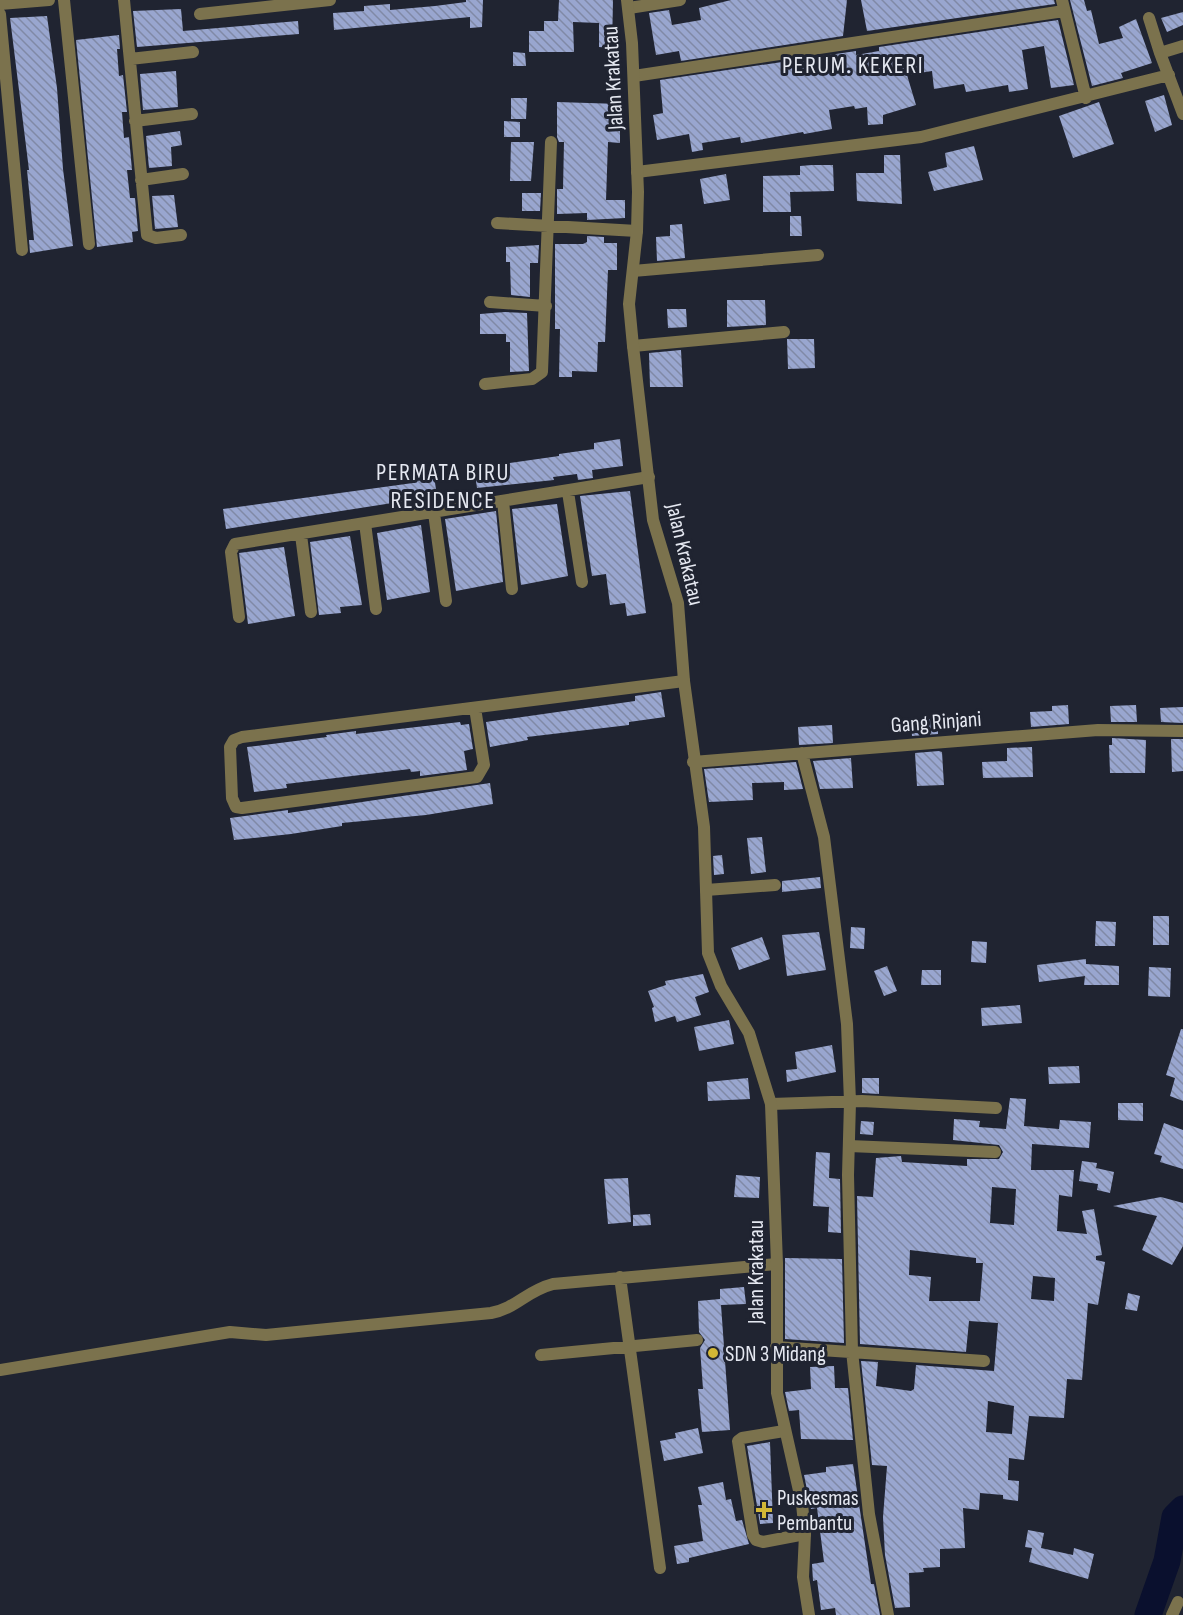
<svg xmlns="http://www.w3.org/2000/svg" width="1183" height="1615" viewBox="0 0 1183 1615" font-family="'Sofia Sans Condensed',sans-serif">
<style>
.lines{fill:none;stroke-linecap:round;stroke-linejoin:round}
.river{stroke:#0a102e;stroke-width:27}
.building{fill:url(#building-back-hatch);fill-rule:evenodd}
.minor{stroke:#7b724d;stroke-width:12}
.tertiary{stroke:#7b724d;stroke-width:12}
.poi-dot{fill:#d2b736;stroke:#202431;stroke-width:2}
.labels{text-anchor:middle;stroke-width:6;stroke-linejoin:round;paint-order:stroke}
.street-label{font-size:22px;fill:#e5e8f1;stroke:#202431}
.poi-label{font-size:22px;fill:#e5e8f1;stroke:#202431;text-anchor:start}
.neighbourhood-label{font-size:24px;letter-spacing:1.5px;fill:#e5e8f1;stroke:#202431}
</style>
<defs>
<pattern id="building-back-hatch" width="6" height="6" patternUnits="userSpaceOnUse" patternTransform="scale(1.5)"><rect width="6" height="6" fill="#99a6cf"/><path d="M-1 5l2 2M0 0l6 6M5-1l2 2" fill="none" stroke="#8089a6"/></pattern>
</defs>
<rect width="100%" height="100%" fill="#202431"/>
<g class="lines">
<path class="river" d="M1148,1615l19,-54 8,-44 8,-8"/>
</g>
<path class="building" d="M466,0h17l-1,27 -12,1v-11l-136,13 -1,-17 31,-2v-5l26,-2v6l45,-4 31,-4z
M559,0h54l-1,48 -13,-1v-24l-26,-1 1,30h-45v-21h15v-10h14z
M731,0h116l-4,36 -162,25 -2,-10 -23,4 -7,-42 20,-3 3,15 29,-5 -2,-12z
M861,0h193l1,4 -188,27z
M1070,0h14l3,11 4,-1 8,34 24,-6 -4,-11 17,-8 16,44 -31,10 2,5 -31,8z
M181,9l2,22 115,-10 1,13 -162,13 -4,-36z
M1183,12v13l-16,7 -6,-14z
M47,16l10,72 6,81 10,77 -43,7 -1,-13h5l-7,-70h2l-19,-152z
M1058,20l16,65 -23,3 -7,-42 -22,4 6,39 -19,3 -1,-7 -42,7 -2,-8 -30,5 -2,-18 -25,4 9,30 -33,10v9l-15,1 -1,-18 -12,2 -1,-3 -25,4 3,19 -28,5 -1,-2 -62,11 -1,-6 -38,6 1,7 -11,2 -3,-18 -32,6 -4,-25 10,-2 -3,-33 196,-29v4l23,-4v-4z
M119,35l1,14h-3l2,27 4,-1 4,37h-5l2,26 5,-1 3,33h-5l3,28h5l3,33 -6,1 1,10 -36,5 -21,-207z
M513,52l12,1 1,13h-13z
M176,71l2,36 -35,3 -3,-36z
M1164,95l8,30 -17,7 -10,-31z
M511,98h16l-1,21h-15z
M557,102l63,2v39l-12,-1 -2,58h19v18l-38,2v-7l-30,1v-25h6l1,-47h-5l-2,-5z
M1099,102l15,42 -41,14 -14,-42z
M504,121l16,1v15h-16z
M180,131l2,14 -11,2 1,19 -23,2 -3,-32z
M511,142h23l-3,39h-21z
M974,146l9,34 -49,11 -6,-19 19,-5 -2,-14z
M884,155h16l2,49 -45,-3 -1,-28h28z
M812,165h21l1,26 -44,1 1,20h-28v-36l37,-1v-9z
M726,174l4,26 -26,4 -4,-25z
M522,193h19l-1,18h-18z
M174,195l4,32 -23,2 -3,-33z
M790,216h11l1,20h-12z
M682,224l3,34 -28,3 -1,-24 14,-1v-11z
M587,236l17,1v6h13v27h-9l-3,72h-7l-1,30 -25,-1v6h-13l1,-48h-5v-85h28l4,-2z
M539,245l-1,18h-8v34l-19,-2 -1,-33h-4v-15z
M727,300h38l1,25 -39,2z
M667,309h19l1,18 -19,1z
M505,312l22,1 2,58 -19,1v-30h-4v-8h-26v-20z
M787,339h27l1,29 -27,1z
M681,350l2,37h-33l-1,-34z
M620,439l3,27 -31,4 1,8 -15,2 -1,-6 -24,3 1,3 -77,8 -3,-20 85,-12v-2l35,-5v-6z
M434,476l3,20 -211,33 -3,-20 190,-26v-4z
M630,491l16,122 -19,3 -2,-13 -15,2 -4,-31 -14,2 -12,-80z
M557,504l11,72 -47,9 -9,-76z
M496,511l7,71 -47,9 -11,-72z
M421,525l9,67 -43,8 -10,-67z
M350,536l12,69 -22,2 1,6 -22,2 -9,-73z
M284,547l11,69 -47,8 -9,-71z
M661,692l4,25 -36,5v3l-102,12 1,3 -38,7 -4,-25 149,-21v-5z
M1068,705l1,19 -38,3 -1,-15 22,-1v-5z
M1136,705l1,17h-26l-1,-16z
M1183,707v16l-22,-1 -1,-14z
M938,719v15l-26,2 -1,-16z
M460,722l1,3 8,-1 4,25 -9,2 3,19 -47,6v-5l-9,1 -1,-3 -124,15 1,4 -33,4 -7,-45 80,-10 -1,-2 30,-4v3z
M832,725l1,18 -34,2 -1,-18z
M1112,738l34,2 -1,33h-35l-1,-28h3z
M1171,739h12v32l-11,1z
M1032,747l1,30 -50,1 -1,-16 25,-1v-13z
M939,751l3,1 2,33 -27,1 -2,-33z
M851,758l2,30 -33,1 -7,-28z
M796,762l7,27 -19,1v-8l-32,1 1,17 -44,2 -5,-33z
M490,783l3,21 -67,11 -84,8v3l-51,8 -57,6 -4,-22 58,-8v3z
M762,837l4,35 -15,2 -4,-36z
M722,855l2,19 -10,1 -1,-19z
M820,877l1,11 -39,4v-11z
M1153,916h16v29h-16z
M1096,921l20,1 -1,24h-20z
M851,927l14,1 -1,21 -14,-1z
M819,932l7,38 -39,6 -5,-41z
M762,937l8,22 -31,11 -8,-22z
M972,941l15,1 -1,21 -15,-1z
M1086,959v5l33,2v19h-35l1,-9 -46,6 -2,-17z
M887,966l10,25 -13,5 -10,-25z
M1149,967l22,1 -1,29 -22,-1z
M922,970h19v15h-20z
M703,974l6,18 -14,5 6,18 -24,7 -2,-6 -20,6 -3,-14 2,-1 -6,-16 18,-6 -1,-4z
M1020,1005l2,18 -40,3 -1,-18z
M729,1020l5,24 -35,7 -5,-24z
M1181,1029h2v72l-13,-5 5,-18 -9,-3z
M832,1045l4,27 -49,10 -1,-12 11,-1 -2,-17z
M1079,1066l1,17 -31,1 -1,-17z
M748,1078l2,21 -42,2 -1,-19z
M862,1078h17v16l-17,-1z
M1010,1098l16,1 -2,27 35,3 1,-9 31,2 -2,26 -57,-4 -1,26h43l-2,27 -13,-2 -2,36 30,3 -5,-23 12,-2 8,46 -6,1v4l9,2 -7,43 -10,-2 -6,77 -15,-1 -3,39 -35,-2 -5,44 -15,-2 -1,22 11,1 -1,20 -15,-2v-4l-23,-2 -1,17 -16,-2 2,40 -25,1v18l-17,1 1,4 -15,1 1,34 -15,1 -10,-53 -2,-38 4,-51 -15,-1 -11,-104 17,1 -2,24 35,5 3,-2 2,-24 78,6 4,-48 -29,-2 -3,31 -106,-8 -3,-148 16,1 3,-39 25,-2 1,6 65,4v-7h32l4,-7 -4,-7 -46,-5 1,-21 26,2 -1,6 27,2zM992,1187l24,2 -2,36 -24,-2zM910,1250l66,8v5h7l-3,38h-51l2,-24 -22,-2zM1033,1276l22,2 -1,23 -23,-2zM988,1401l26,5 -2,28 -26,-2z
M1118,1103h25v18l-25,-1z
M861,1121l13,1 -1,13 -13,-1z
M1164,1123l19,7v39l-23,-7 2,-6 -8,-2z
M816,1152l14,1 -1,25 11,1 1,54 -13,-1 1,-25 -16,-1z
M1082,1161l15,2 -1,5 18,4 -4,21 -13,-3 1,-6 -19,-3z
M736,1175l24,2 -1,21 -25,-1z
M628,1178l3,44 -23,2 -4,-45z
M1161,1197l22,6v43l-11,19 -30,-15 15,-34 -44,-10z
M650,1214l1,11 -18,1v-11z
M785,1258l57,1 2,84 -59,-4z
M744,1287l2,17 -25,1 9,125 -28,2 -4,-43h5l-3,-41 5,-8 -6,-8 -1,-31 22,-2v-10z
M1128,1293l12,3 -3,15 -12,-2z
M834,1366l1,22h13l5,52 -52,-1 -2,-29 -10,1 -4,-19 26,-3 -1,-22z
M698,1428l5,25 -39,8 -4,-20 16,-3 -1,-5z
M770,1442l3,81 -13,1 -13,-78z
M853,1464l18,120h3l6,31h-44l-1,-7 -14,2 -4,-30 -4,1 -1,-17 12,-2 -7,-54 -6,1 -7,-34 22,-3v-5z
M723,1482l3,18 5,-1 5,22 6,-1 7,24 -60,14v4l-12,2 -3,-18 29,-5 -5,-36h4l-4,-18z
M1028,1530l16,3 -3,15 32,7 1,-7 20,6 -6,25 -59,-17 3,-14 -7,-1z"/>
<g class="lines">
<path class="minor" d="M64,0l25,244
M124,0l23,235 9,3 25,-3
M1062,0l24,98
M0,4l49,-4
M629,8l51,-8
M0,14l22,236
M200,14l130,-14
M1149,18l11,35
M1183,46l-23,7 23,61
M130,59l63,-7
M634,76l430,-65
M135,121l57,-7
M637,172l284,-35 248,-62
M141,180l42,-6
M497,223l140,8
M633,271l185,-16
M490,302l56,4
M633,346l151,-14
M485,384l47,-5 10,-7 9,-230
M568,492l14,90
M503,501l9,88
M434,513l12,88
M365,523l11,86
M301,535l10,77
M239,617l-8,-65 4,-8 414,-67
M475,708l9,57 -7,12 -235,31 -6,-1 -4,-9 -2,-51 4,-7 8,-3 442,-56
M802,753l22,84 23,187 3,78 -2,73 4,176 17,163 19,101
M693,762l405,-32 85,1
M706,890l69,-5
M771,1104l91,-3 134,7
M849,1146l146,6
M620,1277l40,291
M776,1347l208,14
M541,1355l156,-15
M0,1370l230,-38 36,3 225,-22c26,-5 35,-22 62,-29l224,-20
M784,1431l-42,7 -4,3 15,94 3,5 7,2 42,-8
M1172,1615l6,-13"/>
<path class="tertiary" d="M627,0l5,43 6,149 -1,39 -8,73 4,42 20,174 25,83 6,78 20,146 4,126 13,33 28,47 22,71 6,160v129l25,111 3,30 -2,43 6,38"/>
</g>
<g class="poi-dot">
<circle cx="713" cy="1353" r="6"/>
<path d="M761 1501h6v6h6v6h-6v6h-6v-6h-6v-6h6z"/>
</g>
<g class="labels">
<g class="street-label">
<text transform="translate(612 78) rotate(-93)" y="8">Jalan Krakatau</text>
<text transform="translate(686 554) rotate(77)" y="8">Jalan Krakatau</text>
<text transform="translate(936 721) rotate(-4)" y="8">Gang Rinjani</text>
<text transform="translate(755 1272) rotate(-90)" y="8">Jalan Krakatau</text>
</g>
<g class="poi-label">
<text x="725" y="1361">SDN 3 Midang</text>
<text x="777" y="1505">Puskesmas<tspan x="777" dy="25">Pembantu</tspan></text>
</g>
<g class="neighbourhood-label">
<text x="853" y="73">PERUM. KEKERI</text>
<text x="443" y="480">PERMATA BIRU<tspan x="443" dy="28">RESIDENCE</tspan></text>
</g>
</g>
</svg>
